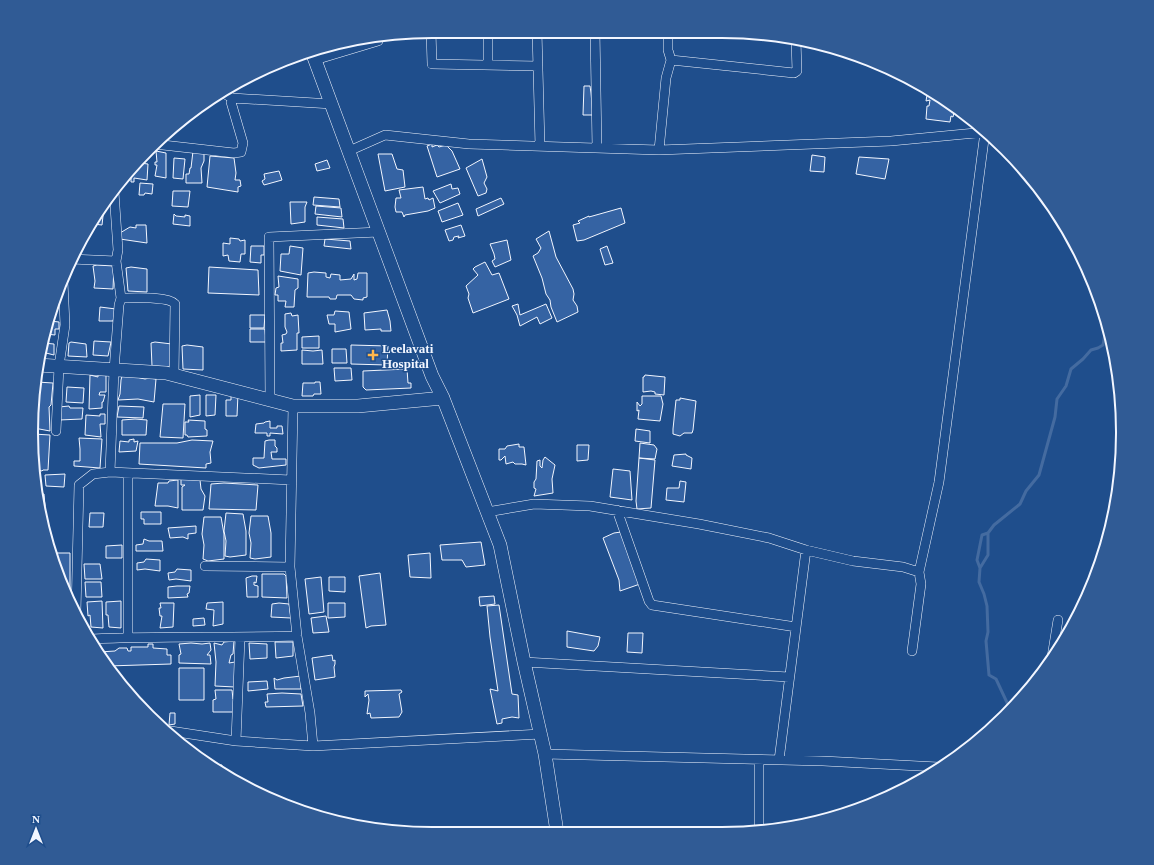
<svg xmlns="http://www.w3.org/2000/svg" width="1154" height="865" viewBox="0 0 1154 865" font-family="Georgia,serif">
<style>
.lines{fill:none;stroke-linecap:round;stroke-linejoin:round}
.stream{stroke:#446ba0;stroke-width:3}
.building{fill:#3563a3;stroke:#f2f6ff}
.street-casing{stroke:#f2f6ff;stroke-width:10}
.secondary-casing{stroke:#f2f6ff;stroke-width:14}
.street{stroke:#1f4e8c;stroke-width:9}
.secondary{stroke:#1f4e8c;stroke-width:13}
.poi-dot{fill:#ffb74d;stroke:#1f4e8c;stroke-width:1.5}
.labels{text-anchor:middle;stroke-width:3;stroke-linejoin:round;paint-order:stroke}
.poi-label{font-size:13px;font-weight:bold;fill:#f2f6ff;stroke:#1f4e8c;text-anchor:start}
.rim{fill:none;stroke:#f2f6ff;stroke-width:2}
</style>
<rect width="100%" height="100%" fill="#1f4e8c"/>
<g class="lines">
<path class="stream" d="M980,568l8,-13v-22
M1010,709l-14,-30 -7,-4 -3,-34 2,-9 -1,-26 -3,-12 -5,-12 1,-14 -3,-8 5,-25 6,-2 6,-8 26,-21 6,-13 13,-16 16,-58 2,-18 9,-13 5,-17 12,-10 8,-9 7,-2 5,-3 4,-22"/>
</g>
<path class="building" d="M584,86h6l1,7 2,22h-10z
M928,89l17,10 7,6v3h3l-2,9 -2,-1 -1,6 -24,-3 1,-13h2l1,-6 -4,1z
M432,144v3l5,-2 2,2 7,-2 6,6 8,18 -23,8 -10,-31z
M156,151l10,2v25l-11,-2 2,-11h-2v-3h2z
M193,151h11v10l-3,7 1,15h-16v-9h3l1,-6h1z
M378,154h14l5,15 6,1 2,17 -20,4z
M812,155l13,2 -1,15 -14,-1z
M210,156l24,2 2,15 -1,7h5l1,6 -3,1v5l-31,-5z
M859,157l30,2 -4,20 -29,-5z
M174,158l11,1 -2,20 -10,-1z
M482,159l5,18 -3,6 3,6 -1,4 -8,3 -12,-28z
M327,160l3,8 -13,3 -2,-7z
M140,163l8,1 -1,16 -13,-2v4h-3v-4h-5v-3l8,-11 5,1z
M279,171l3,9 -18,5 -2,-4 3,-2 -1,-5z
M140,183l13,1 -1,10 -7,-1 -1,2h-5z
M451,184l1,5 6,-1 2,6 -20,9 -7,-12z
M423,187l2,12 3,-1 1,2 4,-2 2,10 -7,3 -23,4 -1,2 -2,-5h-6l-1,-5 1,-9h5l-2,-8z
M173,191h17l-2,16 -16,-1z
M314,197l25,2 1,8 -27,-2z
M501,198l3,6 -26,12 -2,-7z
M290,202h17l-2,5v15l-14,2z
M458,203l5,12 -21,7 -4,-11z
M316,206l25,2 1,9 -27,-3z
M104,207l-2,18 -9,-1z
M621,208l4,15 -41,17 -7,1 -4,-16 7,-2 -2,-2 11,-5v1z
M174,214l2,2 9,1v-2l5,1v10l-17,-2z
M317,217l26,2 1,9 -27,-3z
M136,225h10l1,18 -27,-4v-6l10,-6 6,1z
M461,225l4,11 -7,2 1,-2 -5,1 -1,3 -4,1 -4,-11z
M549,231l7,26 17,32 1,5 -1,6 4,6 1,6 -21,10 -6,-15 -1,-7 -4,-6 -4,-16 -9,-22 5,-3 3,-5 -5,-9z
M230,238l9,1 1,2 5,-1v14h-4l-1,8 -11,-1 -1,-6 -5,1v-13l7,1z
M325,239l25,2 1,8 -27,-3z
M507,240l4,20 -16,7 -3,-6 3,-2 -1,-5 -4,-10z
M251,246h13v9h-3v8l-11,-1z
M290,246l13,2 -2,27 -21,-4 1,-17h8z
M607,246l6,17 -8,2 -5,-16z
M485,262l7,13 7,-2 10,26 -36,14 -5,-15 1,-4 -3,-8 12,-11 -5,-6 2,-2z
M97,265l17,1 -1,23 -19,-1 1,-7 -2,-15z
M131,267l16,2v23l-19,-1 -2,-23z
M209,267l49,3 1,25 -51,-2z
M314,272l12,1v4l4,1 1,-4 9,1v5l11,-1 3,-5v6l3,-1 1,-6h9v24l-4,1v2l-9,-1 -3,-4h-14l-1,4h-6l-1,-2h-22l1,-24z
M278,276l20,3v9l-3,2 -1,17h-9l1,-6h-8v-6h-3l1,-7 3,-1z
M518,304l2,11 26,-11 6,14 -12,6 -3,-7 -17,9 -3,-11 -5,-9z
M100,307l16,2 -3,12h-14z
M387,310l3,11 1,10h-10v-2l-16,1 -1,-17z
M335,311l14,1 2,17 -16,3v-8h-6l-2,-9h7z
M291,313l1,3 6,-1 1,18h-2v17l-16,1v-8h2l-1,-8 4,-1 1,-2 -2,-5v-13z
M250,315h15l-1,13h-14z
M50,321l9,1v7h-4v6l-9,-1z
M250,329h15l1,13h-16z
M319,336v12h-17v-11z
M94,341l17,1 -3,14 -15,-1z
M71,342l15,2 1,13 -19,-1 1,-13z
M155,342l17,2 -1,23 -19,-1 -1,-23z
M43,343l11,1v11l-12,-3z
M187,345l16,2v23l-20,-1 -1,-23z
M351,345l37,1 -1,19 -36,-1z
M332,349h14l1,14h-15z
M302,350l11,1 9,-1 1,14h-21z
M334,368h17l1,12 -17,1z
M407,369l1,14h3v5l-45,2 -3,-3v-16z
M106,374v18h-6l-1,3h6l-2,7h-1v6l-13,1 1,-34 8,2v-2z
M128,375l17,4 4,-1 7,1 -2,23 -16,-3 -20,1 2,-6 1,-14 1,-4z
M645,375l20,2 -1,18 -9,-1v-2l-4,-1 -8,1v-15h1z
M37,382l16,1 -2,22 -2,2 1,24 -16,-3z
M315,382h5l1,12h-7l-1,2h-11l1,-13h12z
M67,387l17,1 -1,15 -17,-1z
M231,394h7l-1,22h-11v-16h5z
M200,395v20l-10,2v-21z
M206,395h10l-1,20 -9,1z
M642,396h19l2,8 -3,17 -22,-2 1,-9 -2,1v-9l3,4 2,-2z
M680,398l16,3 -3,29 -1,3h-8l-4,3 -7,-2v-5l3,-29h4z
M163,404h22l-2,34 -23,-1z
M69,406l1,2h13l-1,11 -23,1v-13z
M119,406l25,1 -1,11 -26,-1z
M100,414h5v10h-5l1,13 -16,-2 1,-20 14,1z
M135,419l12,1 -1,15h-24v-15z
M188,420l17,1v8l2,1v6l-19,1 -1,-2h-2v-13h4z
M270,421v7h7v-2h5l1,8 -13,-1v3h-3v-3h-12l1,-9 8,-1 1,-1z
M636,429l14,2v12l-15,-2z
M33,434l17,1 -2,35h-5l-1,1 -8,-2 -1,1 -1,-11z
M79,438l23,1 -2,29 -26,-2v-5h6v-12z
M134,439v3l4,-1 -2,10 -17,1 1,-11 9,1v-2z
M192,440l21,1 -3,11 1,11 -5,1v4l-67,-4 1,-21h37z
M269,440h6v6l2,2v4h-6l1,7h14v6l-27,3 -6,-3v-7h11l1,-17z
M640,443l14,2 3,4 -2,10 -16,-1z
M519,444v3h5l2,18 -4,-1h-7l-2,-2 -7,2 -1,-8 -4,4h-2v-11h6l2,-3z
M577,445h12l-1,15 -11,1z
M686,454v1l6,3 -1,11 -19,-3 2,-11z
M545,457l10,8 -3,14 1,14 -19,3 2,-7 -2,-1v-6l2,-3 1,-18 3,-1v6l2,2 1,-8z
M639,458l16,2 -4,48 -14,1 -1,-8z
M613,469l17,2 2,29 -22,-3z
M65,474l-1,13 -18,-1 -1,-11z
M181,479l19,1 1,9 4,7 -2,14h-21v-23l3,-2h-4z
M178,480v28l-10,-2h-13l3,-23h10l1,-2z
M680,481l6,1 -2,20 -18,-2 1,-12h12z
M224,483l34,2 -2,25 -47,-1 2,-25z
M36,494h8l1,12h-7z
M141,512h20v12h-17v-5h-3z
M90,513h14l-1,14h-14z
M226,513l17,1 3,17v24l-16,2 -5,-1 1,-15 -2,-10z
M251,516h17l3,17v24l-16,2 -5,-1 1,-15 -2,-10z
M204,517h17l3,17v25l-16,2 -5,-2 1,-14 -2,-11z
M196,526v7l-8,1v5l-5,-2 -13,1 -2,-10z
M621,532l19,52 -20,7 -1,-11 -16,-42 11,-5z
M144,539l5,2h13l1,10h-27v-6l7,-1z
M481,542l4,23 -19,2 -4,-7h-20l-2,-15z
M122,545v13h-16v-12z
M52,553h18v38h-5l-4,-5z
M430,553l1,25 -21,-1 -2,-22z
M146,559l14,1v11l-15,-2 -8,1v-7l7,-1z
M84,564h16l2,15h-17z
M177,569l14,1v11l-15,-2 -7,1 -1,-7 7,-1z
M380,573l6,52 -15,1 -5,2 -7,-52z
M262,574h22l2,2 1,22 -25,-1z
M252,576h5l-1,7 -2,-1v3l4,1v11h-11l-1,-19z
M321,577l3,35 -15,2 -4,-35z
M329,577h16v15l-16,-1z
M85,582h16l1,15h-16z
M177,586h13l-1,7 -2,1 1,3 -20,1v-11z
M494,596l1,8 -15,2 -1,-9z
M102,601l1,27 -12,-1 -1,-12 -2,1 -1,-14z
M121,601v27l-12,-1 -1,-12h-2v-13z
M223,602v22l-10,2 1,-16 -8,-1 1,-6z
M160,603h14l-1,24 -13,1 2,-12h-2l-1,-8h2z
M279,603l10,1 2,14 -20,-1 1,-13z
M328,603h17v14l-17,1z
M499,605l13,89 6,1 1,23 -7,-1 -10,2v4l-5,1 -7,-35 8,2 -8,-54 -3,-31z
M326,616l3,16 -16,1 -2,-15z
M204,618l1,7 -12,1v-7z
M567,631l33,6 -2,9 -4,5 -27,-4z
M628,633h15l-1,20 -15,-1z
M234,641l-1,13 -2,1 -2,8 6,-1v25l-20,-1 1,-24 -2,-19 8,2 2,-3z
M275,642h18v14l-17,2z
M191,643l11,1 8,-1 1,7 -4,5h3l1,9 -32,-1v-8l2,-1 -2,-10z
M249,643l18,1v14l-17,1z
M148,644h5v4l14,1v6h4v9l-63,2 -9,-14 16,-1 4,-3h8l1,3h3v-4h17z
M332,655l1,6 2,-1v4l-1,3 1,10 -20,3 -3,-22z
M179,668h25v32h-25z
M301,676v13h-26l-1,-11 3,2 7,-2z
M267,681l1,8 -20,2v-9z
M215,690h17l1,9h4l-1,13h-23v-12l3,-1z
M401,690l1,2 -3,2 3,18 -3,5 -28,1 -1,-5 -3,1 2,-14 -1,-6 -3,3v-6z
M282,693l19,1 2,12 -37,1 -1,-5h3l-1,-8z
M170,713h5v11l-6,1z
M211,765h11l-1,8z"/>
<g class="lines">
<g class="street-casing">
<path id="street" d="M431,31l1,33 106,2
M488,31v34
M537,31l3,115
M595,31l2,117
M315,60l63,-19v-3
M671,60l123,13 3,-2 -1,-31
M219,94h6l7,4 100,6
M154,144l80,9 7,-1 2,-9 -12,-41 1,-4
M659,150l7,-72 5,-18 -3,-10v-18
M349,151l36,-16 84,9 190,6 232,-9 95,-9
M71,259l45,2
M121,298c12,0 47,-2 54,6l-1,71
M270,400l-1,-163 110,-5
M293,406l-3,161 7,69 13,77 3,33
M56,431l3,-65 6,-41 -2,-43
M110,472l4,-102 5,-65 2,-7 -5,-37 2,-11 -4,-58
M128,473v164
M617,510l32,91 3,4 144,22
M487,512l47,-8 56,2 109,18 70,14 37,12 47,11 50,6 16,5 2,12 -9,67
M205,566l85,1
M919,572l20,-90 46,-350
M76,612l3,-127 14,-11 17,-2 181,8
M92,639c68,-3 136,-1 205,-3
M1052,657l6,-37
M524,662l265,15
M164,730l72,11 77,5 228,-12
M236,741l4,-103
M545,754l278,7 115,6
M779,760l27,-210
M759,831v-71"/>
</g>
<g class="secondary-casing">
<path id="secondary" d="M312,52l120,324 11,22 57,147 24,117 21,92 12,78
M38,365l128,8 127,33h65l85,-8"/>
</g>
<use href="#street" class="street"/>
<use href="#secondary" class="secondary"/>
</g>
<path class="poi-dot" d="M371 349h4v4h4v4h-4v4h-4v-4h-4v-4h4z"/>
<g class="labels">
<g class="poi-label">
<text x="382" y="353">Leelavati<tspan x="382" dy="15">Hospital</tspan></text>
</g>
</g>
<path d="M0 0H1154V865H0ZM432 38H722A394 394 0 0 1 1116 432V433A394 394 0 0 1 722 827H432A394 394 0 0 1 38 433V432A394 394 0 0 1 432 38Z" fill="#305b95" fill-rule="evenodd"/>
<path class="rim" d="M432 38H722A394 394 0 0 1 1116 432V433A394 394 0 0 1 722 827H432A394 394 0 0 1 38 433V432A394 394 0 0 1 432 38Z"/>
<g transform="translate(36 829)" stroke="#1f4e8c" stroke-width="3" paint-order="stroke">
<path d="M0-3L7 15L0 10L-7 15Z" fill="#f2f6ff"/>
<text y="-6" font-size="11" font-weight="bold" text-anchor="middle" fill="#f2f6ff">N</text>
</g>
</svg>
